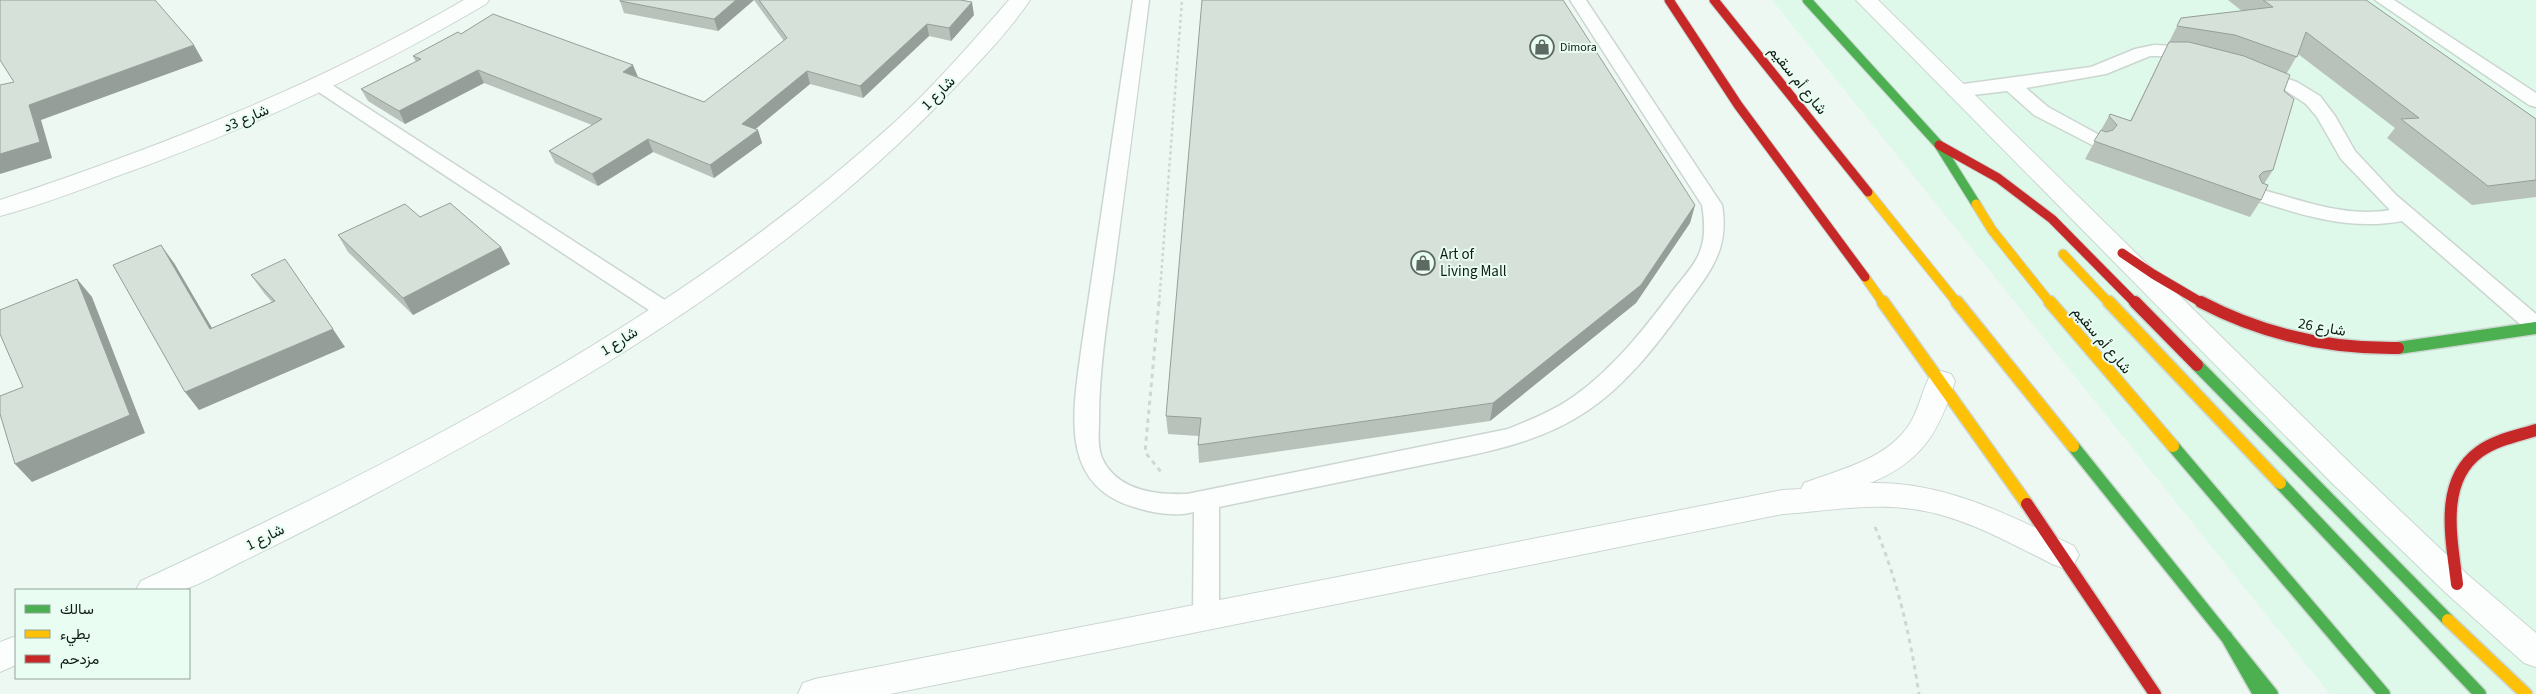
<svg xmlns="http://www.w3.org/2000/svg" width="2536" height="694" viewBox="0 0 2536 694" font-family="'Source Sans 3',Vazirmatn,sans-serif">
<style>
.built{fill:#def9ea}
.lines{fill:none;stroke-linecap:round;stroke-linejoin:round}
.lane-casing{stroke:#cbd6d0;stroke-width:3}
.street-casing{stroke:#cbd6d0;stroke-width:2}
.fast-far1-casing{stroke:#cbd6d0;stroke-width:11}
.fast-casing{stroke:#cbd6d0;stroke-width:15}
.slow-far1-casing{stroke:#cbd6d0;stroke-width:11}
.slow-casing{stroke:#cbd6d0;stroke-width:15}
.jam-far1-casing{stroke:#cbd6d0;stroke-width:11}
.jam-casing{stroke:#cbd6d0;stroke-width:15}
.path-far1{stroke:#d1d5d3;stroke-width:2.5;stroke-dasharray:3 3;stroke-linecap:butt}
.path{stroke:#d1d5d3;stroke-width:3;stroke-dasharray:4.5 4.5;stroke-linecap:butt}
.lane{fill:#fcfefd;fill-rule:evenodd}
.street{fill:#fcfefd;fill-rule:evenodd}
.fast-far1{stroke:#4caf50;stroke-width:9}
.fast{stroke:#4caf50;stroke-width:12}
.slow-far1{stroke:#ffc107;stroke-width:9}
.slow{stroke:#ffc107;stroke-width:12}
.jam-far1{stroke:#c62828;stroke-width:9}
.jam{stroke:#c62828;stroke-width:12}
.wall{fill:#b8c2bb}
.shaded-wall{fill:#969e99}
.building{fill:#d6e1da;stroke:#969e99}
.labels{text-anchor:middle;stroke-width:4;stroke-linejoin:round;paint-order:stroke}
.far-poi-label{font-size:12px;fill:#0f1c16;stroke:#e9fdf2;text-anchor:start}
.street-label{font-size:15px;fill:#0f1c16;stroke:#e9fdf2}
.poi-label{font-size:15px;fill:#0f1c16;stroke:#e9fdf2;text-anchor:start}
</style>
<rect width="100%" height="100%" fill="#eef8f3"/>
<path class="built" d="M1772,0h764v694h-206z"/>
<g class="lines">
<g class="lane-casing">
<path id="lane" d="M1133,0h16c-11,90 -23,180 -35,270 -7,50 -15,100 -15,150 0,12 -2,26 3,38 15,33 54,37 85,36l321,-65c22,-9 45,-18 65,-32 41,-29 72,-69 102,-109 7,-9 17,-20 22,-30 9,-16 8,-36 5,-53l-132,-205h16l136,205c8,47 -14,69 -40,105 -27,37 -56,75 -95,101 -53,36 -118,44 -179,57 -63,13 -126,26 -189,39v109l-4,8 -9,3 -9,-3 -4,-8 1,-104c-20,5 -41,1 -60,-5 -78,-23 -60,-101 -52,-163z
M2375,0h19l142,93v14l-7,-2z
M2154,45l24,1 22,5 3,4 -3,4 -6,1 -22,-4h-22l-44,18 -80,14 22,19 55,30 3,4 -3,4 -7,2 -62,-32 -27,-24 -51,6 -6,-2 -3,-4 3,-4 6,-2 135,-18 44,-18z
M2258,69l39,13 23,14 15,20 20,35 41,44 140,119v20l-8,-3 -126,-110c-52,10 -101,-6 -150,-22l-3,-4 3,-4 7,-2c43,11 86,29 131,21l-49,-51 -24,-42 -11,-13 -21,-14 -33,-12 -3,-4 3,-4z
M320,80l6,1 348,225 3,5 -3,5 -8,3 -8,-3 -344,-227 -3,-4 3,-4z"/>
</g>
<g class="street-casing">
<path id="street" d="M464,0h25l-3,4c-119,70 -244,128 -374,174 -37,14 -74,28 -112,38v-16c161,-53 317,-115 464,-200z
M1009,0h21c-25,37 -59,70 -90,103 -165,169 -376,292 -584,401 -38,20 -78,40 -117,59 -17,9 -36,20 -54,26 -14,5 -34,1 -49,1l5,-9c266,-124 537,-261 756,-461 40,-37 76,-79 112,-120z
M1856,0h22l474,465 116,110 68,58v34l-12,-4 -78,-70 -116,-112z
M1941,371l10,3 4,7c-16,51 -33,81 -85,102 74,-2 139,32 204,63l5,9 -5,9 -11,4 -11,-4c-44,-22 -89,-48 -139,-55 -43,-6 -87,2 -130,5l-893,180h-92l5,-11 12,-4 968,-189 18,-1 3,-6c38,-14 87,-25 108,-63 8,-15 11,-32 19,-46z
M16,636v29l-16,7v-30z"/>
</g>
<g class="fast-far1-casing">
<path id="fast-far1" d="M1807,0l132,145 37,59"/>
</g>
<g class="fast-casing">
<path id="fast" d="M2398,348l138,-20
M2197,365l251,255
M2073,446l199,248
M2173,446l211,248
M2280,483l200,211
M2226,636l33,58"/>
</g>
<g class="slow-far1-casing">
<path id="slow-far1" d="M1868,192l90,112
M1976,204l16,26 59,74
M2063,254l47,50
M1865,277l19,27"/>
</g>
<g class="slow-casing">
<path id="slow" d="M1883,302l144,202
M1957,302l116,144
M2050,302l123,144
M2109,302l171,181
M2448,620l78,74"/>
</g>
<g class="jam-far1-casing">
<path id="jam-far1" d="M1669,0l69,105 127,172
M1714,0l154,192
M1939,145l59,33 54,41 84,85
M2122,253l31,21 51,30"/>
</g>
<g class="jam-casing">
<path id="jam" d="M2135,302l62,63
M2201,302c63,33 127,47 197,46
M2027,504l128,190
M2457,584c-5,-43 -19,-102 22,-132 16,-12 38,-16 57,-22"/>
</g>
<path class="path-far1" d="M1159,304l23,-304"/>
<path class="path" d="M1159,302l-14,150 16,20
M1875,527c23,54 35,109 44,167"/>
<use href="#lane" class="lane"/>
<use href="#street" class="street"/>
<use href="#fast-far1" class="fast-far1"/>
<use href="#fast" class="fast"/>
<use href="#slow-far1" class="slow-far1"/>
<use href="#slow" class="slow"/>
<use href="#jam-far1" class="jam-far1"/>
<use href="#jam" class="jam"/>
</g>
<path class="wall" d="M620,0h340l14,15 -23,26 -22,-5 -66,62 -53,-14 -55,45 3,1 4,13 -48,35 -61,-26 -55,34 -43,-23 -6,-12 43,-26 -108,-42 -79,41 -37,-23 -7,-12 55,-27 -3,-6 48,-22 177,43 66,25 80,-61 -30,-41 -36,31 -94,-18 -4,-12z
M2228,0h138l170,119v78l-64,8 -85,-67 8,-10 -97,-74 -11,19 -14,97 -9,14 -3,16 -11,17 -165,-58 25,-45 20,7 51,-103 61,-7z
M1695,205l-5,18 -54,80 -146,118 -291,42 -1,-18 1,-9 -31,-2 -2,-18z
M420,217l81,30 9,17 -97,51 -65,-63 -10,-17z
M174,263l38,65 60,-26 -8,-9 -13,-18 94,72 -146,63z"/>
<path class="shaded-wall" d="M736,0h18l-36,31 -4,-12z
M972,2l2,13 -23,26 -2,-13z
M927,24l2,12 -66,62 -3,-12z
M194,45l9,16 -162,59 11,38 -52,16v-20l29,-49z
M633,65l5,12 -15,-5z
M478,70l6,13 -79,41 -6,-13z
M807,71l3,13 -64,53 -4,-13z
M758,130l4,13 -48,35 -4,-13z
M648,139l5,13 -55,34 -6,-12z
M1695,205l-5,18 -54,80 -146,118 3,-18z
M161,245l13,18 49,84 -13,-18z
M501,247l9,17 -97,51 -10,-17z
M77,279l15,18 53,136 -113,49 -17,-18z
M333,329l12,18 -146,63 -14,-18z"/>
<path class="building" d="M0,0h155l39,45 -165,60 11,37 -40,12v-69l14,-3 -14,-22z
M620,0h116l-22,19 -94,-18z
M759,0h201l12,2 -23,26 -22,-4 -67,62 -53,-15 -65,53 16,6 -48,35 -62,-26 -56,35 -43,-23 53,-32 -124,-49 -79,41 -38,-22 60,-30 -8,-3 45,-24 3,2 32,-20 140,51 -10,7 81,30 83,-64z
M1202,0h361l132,205 -54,80 -148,118 -295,42 3,-27 -35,-2z
M2263,0h103l170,119v61l-48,6 -87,-67 18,-1 -113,-86 -9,25 -62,-22 -58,-9 4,-8 92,-11z
M2169,42h20l55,14 46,19 -6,16 10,8 -21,71 -10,2 -4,4 3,7 6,2 -7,15 -167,-59 7,-11 5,2 7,-2 4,-5 -8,-9 1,-2 21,7z
M450,203l51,44 -98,51 -65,-63 67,-31 15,13z
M161,245l49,84 65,-28 -24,-26 34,-16 48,70 -148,63 -72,-127z
M77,279l53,136 -115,49 -15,-50v-18l23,-9 -23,-53v-24z"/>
<defs>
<g id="shop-ring" transform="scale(1.25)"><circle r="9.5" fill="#e9fdf2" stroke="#5d6963" stroke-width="1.5"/><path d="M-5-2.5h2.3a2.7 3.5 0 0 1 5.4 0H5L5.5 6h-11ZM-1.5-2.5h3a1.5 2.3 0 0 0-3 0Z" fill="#5d6963"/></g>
</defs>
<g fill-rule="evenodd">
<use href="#shop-ring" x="1542" y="47"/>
<use href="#shop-ring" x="1423" y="263"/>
</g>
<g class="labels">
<g class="far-poi-label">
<text x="1560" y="51">Dimora</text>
</g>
<g class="street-label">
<text transform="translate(1798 80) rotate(51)" y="5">شارع أم سقيم</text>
<text transform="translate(938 93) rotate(-45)" y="5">شارع 1</text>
<text transform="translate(246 118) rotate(-23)" y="5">شارع 3د</text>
<text transform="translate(2322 327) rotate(10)" y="5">شارع 26</text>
<text transform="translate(2102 340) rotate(50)" y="5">شارع أم سقيم</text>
<text transform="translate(619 341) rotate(-32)" y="5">شارع 1</text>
<text transform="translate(265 537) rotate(-26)" y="5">شارع 1</text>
</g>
<g class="poi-label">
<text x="1440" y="259">Art of<tspan x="1440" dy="17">Living Mall</tspan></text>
</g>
</g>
<rect x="15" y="589" width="175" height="90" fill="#e9fdf2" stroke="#92a39a"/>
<rect x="25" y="605" width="25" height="8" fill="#4caf50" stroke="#92a39a"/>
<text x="60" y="614" font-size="15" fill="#0f1c16">سالك</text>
<rect x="25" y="630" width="25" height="8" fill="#ffc107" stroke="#92a39a"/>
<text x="60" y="639" font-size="15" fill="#0f1c16">بطيء</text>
<rect x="25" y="655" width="25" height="8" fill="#c62828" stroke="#92a39a"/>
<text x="60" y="664" font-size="15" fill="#0f1c16">مزدحم</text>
</svg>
